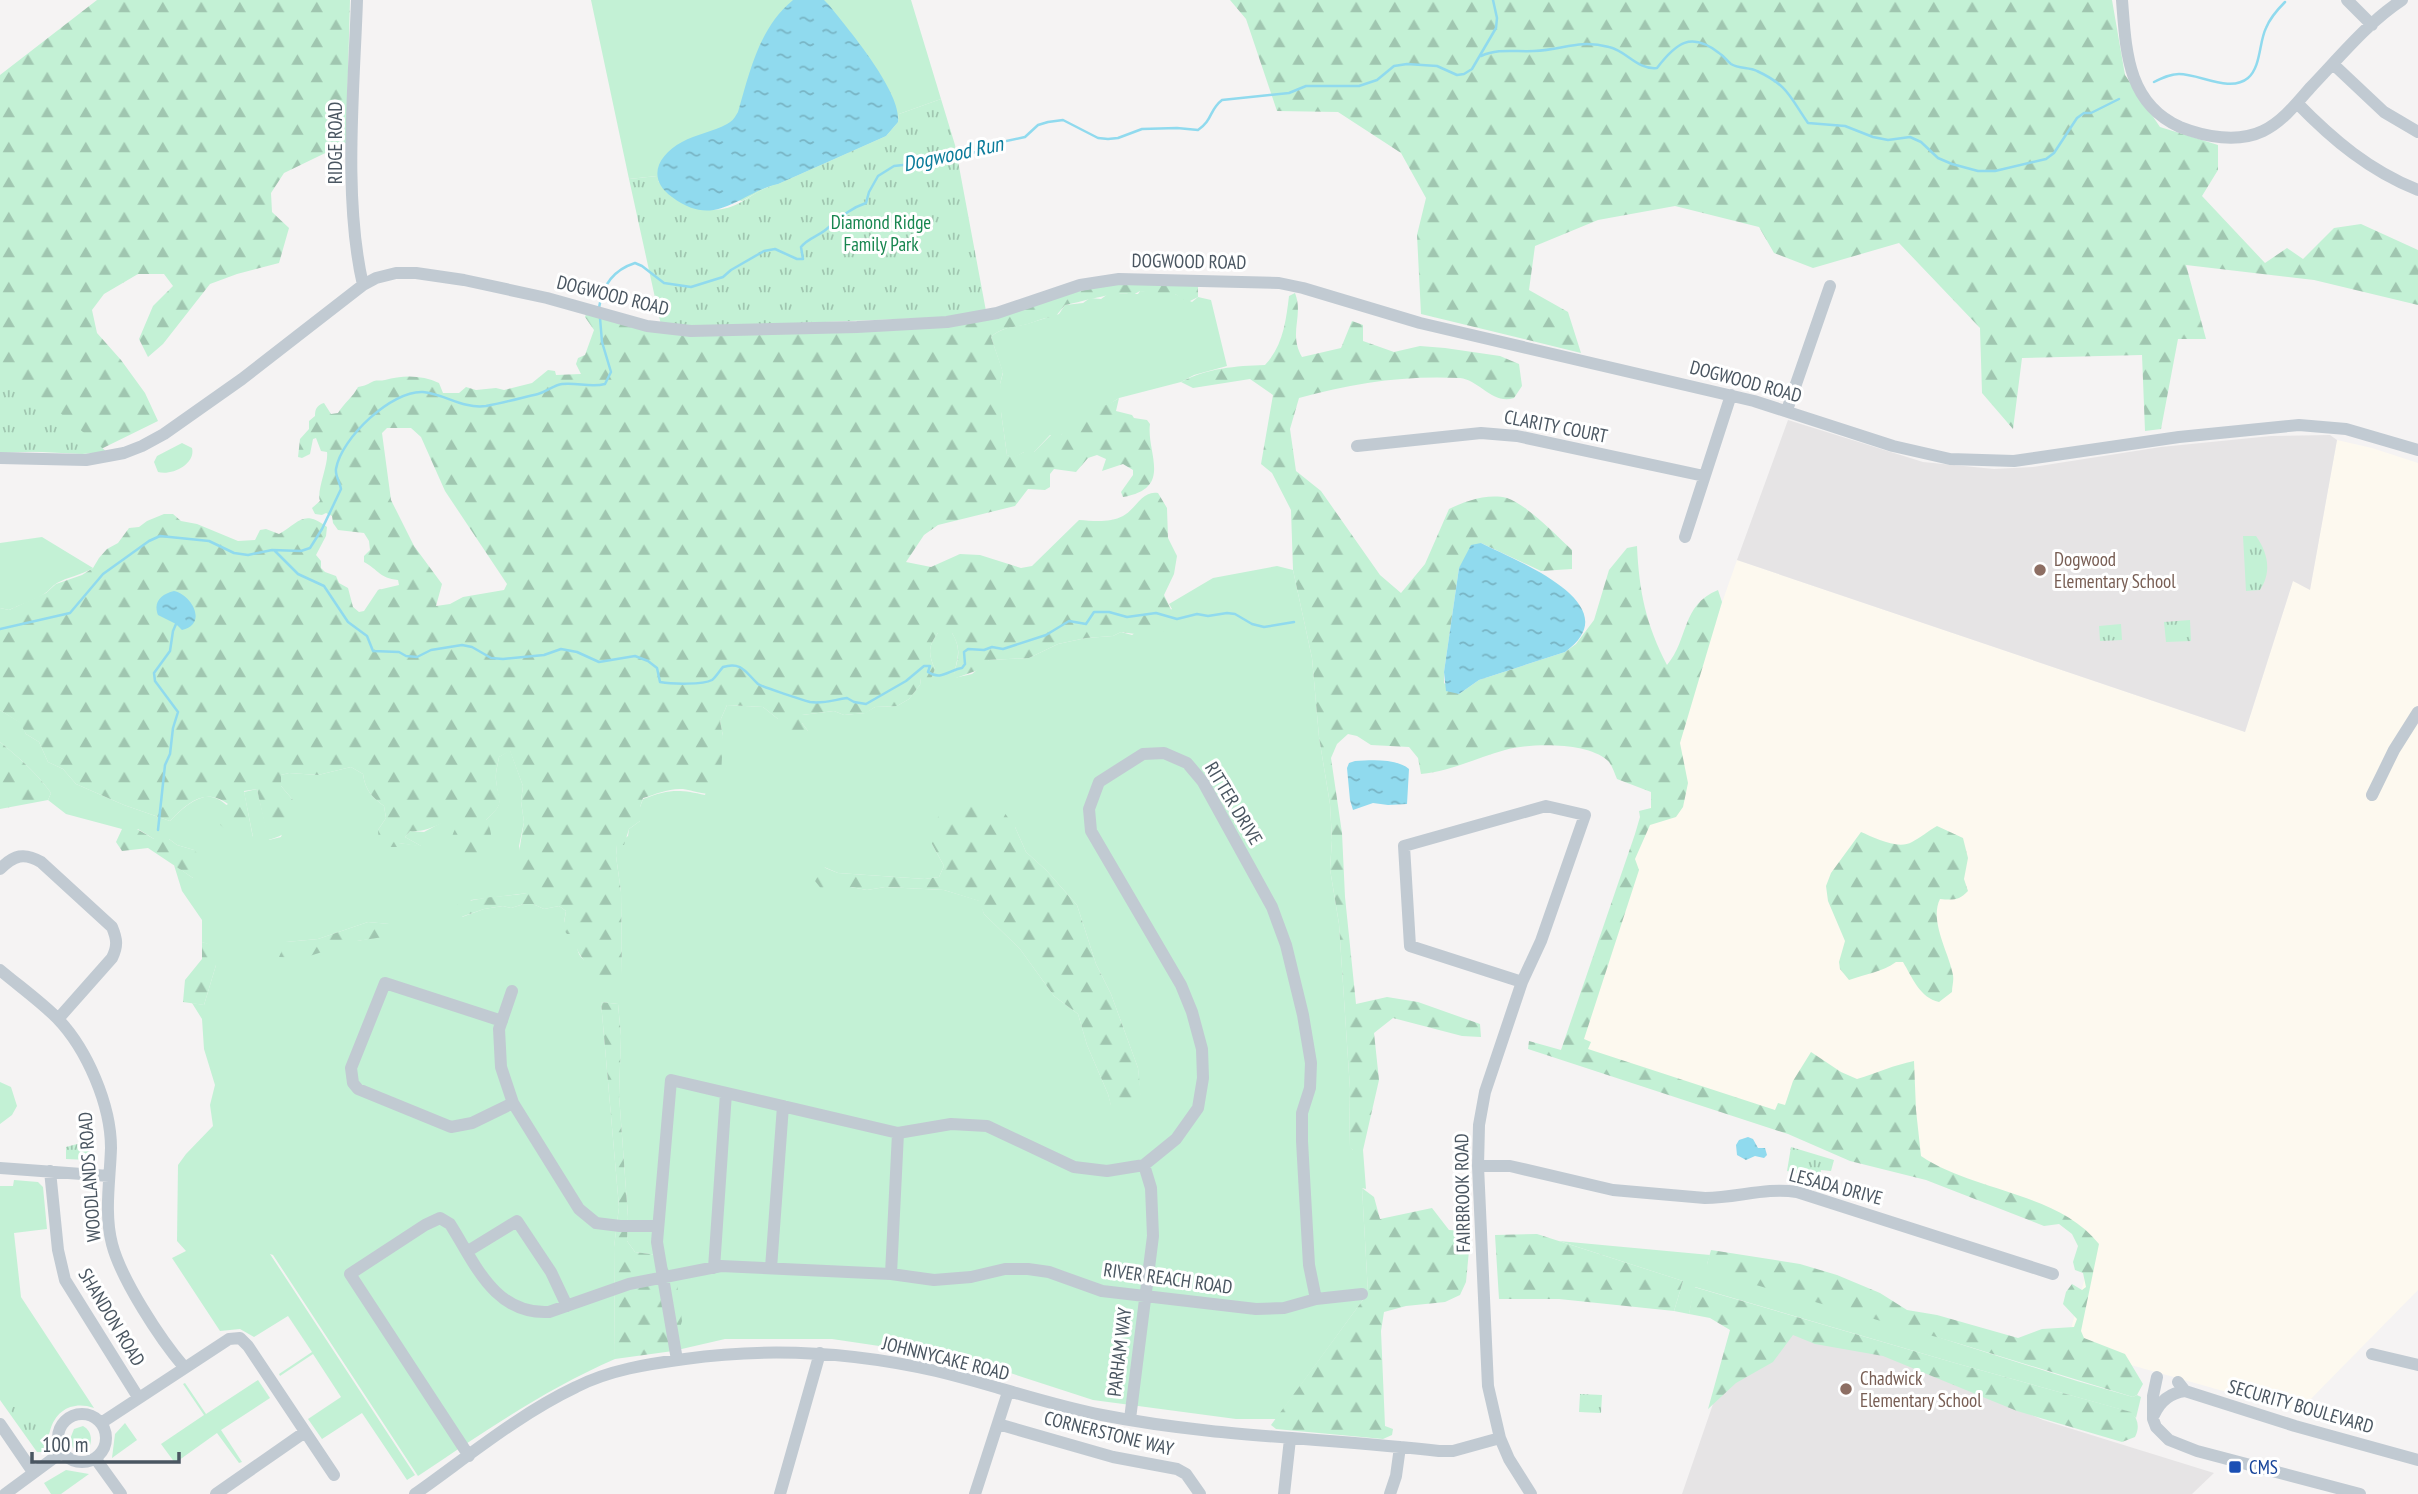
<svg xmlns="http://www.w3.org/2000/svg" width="2418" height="1494" viewBox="0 0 2418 1494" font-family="'PT Sans Narrow',sans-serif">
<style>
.commercial{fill:#fdf9ef}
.education{fill:#e6e4e5}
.grass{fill:#c3f1d5;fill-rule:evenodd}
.forest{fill:url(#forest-firs);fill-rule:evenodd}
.park{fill:url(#park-tufts)}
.water{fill:url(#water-ripples)}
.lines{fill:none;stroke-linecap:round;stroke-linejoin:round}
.stream{stroke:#90daee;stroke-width:2.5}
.minor{stroke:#c1cad2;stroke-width:12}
.education-dot{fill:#8d6e63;stroke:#fff;stroke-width:2.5}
.transit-dot{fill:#1a4fb4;stroke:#fff;stroke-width:2.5}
.labels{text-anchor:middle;stroke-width:6;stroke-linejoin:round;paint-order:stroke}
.street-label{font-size:19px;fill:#4a5661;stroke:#fff}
.park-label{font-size:19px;fill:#17864f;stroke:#fff}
.education-label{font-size:19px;fill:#785e54;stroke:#fff;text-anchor:start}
.transit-label{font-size:19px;fill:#164399;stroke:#fff;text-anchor:start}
.water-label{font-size:21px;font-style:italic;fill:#0c7c9b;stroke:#fff}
</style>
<defs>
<pattern id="forest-firs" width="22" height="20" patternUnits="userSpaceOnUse" patternTransform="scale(1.75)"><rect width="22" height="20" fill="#c3f1d5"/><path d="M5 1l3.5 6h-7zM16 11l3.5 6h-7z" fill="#a0c6b0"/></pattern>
<pattern id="park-tufts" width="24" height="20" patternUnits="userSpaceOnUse" patternTransform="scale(1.75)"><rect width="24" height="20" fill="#c3f1d5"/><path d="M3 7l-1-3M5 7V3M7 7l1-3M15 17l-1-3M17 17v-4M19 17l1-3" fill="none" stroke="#a0c6b0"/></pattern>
<pattern id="water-ripples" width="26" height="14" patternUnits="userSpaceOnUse" patternTransform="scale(1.75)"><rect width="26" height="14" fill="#90daee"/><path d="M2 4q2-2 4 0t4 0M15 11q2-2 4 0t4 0" fill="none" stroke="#78b4c4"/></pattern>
</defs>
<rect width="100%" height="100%" fill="#f5f3f3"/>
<path class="commercial" d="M2337,440l35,8 46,15v827l-120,122 -224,-63 -6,-9 25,-92 -25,-26 -505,-166 174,-496 508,172 48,-151 17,8z"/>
<path class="education" d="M1788,420l135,42 71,7 39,-2 128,-20 110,-11 59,-1 7,5 -27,150 -17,-9 -48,151 -508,-172z
M1743,1317l160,41 140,62 171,53 -22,21h-510z"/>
<path class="grass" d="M591,0h320l30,99 -42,15 -1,8 -12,14 -108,48 -11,3 -25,14 -85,-20v-5l-28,3z
M1140,291l35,3 17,8 6,-5 13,3 16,66 -33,9 -13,7 -62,16 -58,37h-11l-16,17h-10l-10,6 -7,-3 -6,-43 -1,-28 3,-11 -12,-36c11,-10 23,-10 36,-13 10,-3 21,-7 32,-10l6,-9 18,-2 7,-5 11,1 7,-5h30z
M182,443l10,5c4,16 -20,28 -34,24l-4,-10 3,-6z
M42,537l51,31c-12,7 -25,9 -36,15 -5,3 -8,8 -13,11 -11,7 -23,10 -35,16l-9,-2v-65z
M1277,566l16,4 19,88 7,79 11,67 2,36 -2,29 9,55 11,165 -1,57 4,4h10l3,39 -4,-1 6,105 -92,126h-40l-143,-19 -126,-41 -135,-20h-107l-52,12 -16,-96 -22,-3 -8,-11 1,-24 -9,-122 2,-59 -3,-32 -17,-2 18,205 -5,40 1,112c-71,31 -133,74 -197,117l-145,-221 -3,-1 145,221 -8,5 -45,-67 -40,26 -14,-20 33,-22 -28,-43 -33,22 -1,-2 33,-22 -24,-36 -34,21 -14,-8 -20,2 -48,-73 14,-7 -9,-10 1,-76 8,-11 27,-28 -3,-21 5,-20 -11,-36 -2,-30 -10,-16 12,2 12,-40v-18l-14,-5v-22l-20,-29 -8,-26 19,13 1,-28 -17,-5 -8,-6h-15l-16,-10h-16l-56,-15 -18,-14 3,-7c-14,-20 -33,-36 -51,-51v-32l21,13 5,11 13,8 9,20 15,7 13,15 48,21 46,16c42,-44 54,-22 83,16l-9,-45 13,-3 12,51 12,-3 12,-37 -12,-14v-11l8,-2 29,2 33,-8 12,7c2,16 9,23 21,32l2,12 -8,12 21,13 22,3 -16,-9 5,-6 14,1 24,-13 38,1c20,-19 12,-16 10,-40 -1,-7 2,-16 3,-23l11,-7 13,36 -2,15 3,21 -5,24 9,47 -57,7 -9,17 22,-8 19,-3 8,2 13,-4h9l11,5 15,-3 7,5 -2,11 14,16c-7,27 24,30 44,37l-1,-83 -5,-36 1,-12 11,-8 1,-7 11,-8v-14l3,-8c25,-10 37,-10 62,-4l18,-59 -3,-15 7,-16 36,2 15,12 30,12 -6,-8v-8l32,-4 10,4 21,-2 10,-6 22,-1 12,-7 11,-14 1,-7h10l4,-9c-7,-15 -7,-23 3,-36h14c11,18 4,26 2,45l18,-4 17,-14 40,-2 29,-14 28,-6 27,-2 8,-4 11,3 40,-26 -3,-5 44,-26zM1015,827l11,25 20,18 31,35 19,59 15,30 27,74 3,37h-30l-3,-11 -21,-49 -9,-31 -24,-18 -34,-47 -36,-35 -4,-13 -36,-11 -59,-3 -18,3 -16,-3 -27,-20 14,6 87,6 14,-2 5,-11 -12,-22zM368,922l21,2 1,11 -33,6 -71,1 32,-3z
M0,1082l11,5 6,19 -5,9 -12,9z
M14,1180l24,2 5,5 4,42 -33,4 7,64 73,111c-20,-7 -38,1 -44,23 -3,7 -3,14 -7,21h-6l-37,-52v-214h13z
M1559,1241l151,14 -3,9 370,117 56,16 4,-2 4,2 -5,21 -6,-6 -175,-49 -260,-76 -6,27 -15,-3 9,-30z
M258,1380l12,18 -49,32 21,32 -3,1 -22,-30 -42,30 -14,-19 43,-29 -21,-31 2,-1 21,31z
M125,1423l12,17 -25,18 3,-24z
M83,1426c9,5 10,15 5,24l-7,3 -8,-5 -3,-9 4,-10z
M66,1470l23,4 -28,20h-10l-7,-11z"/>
<path class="forest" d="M97,0h253l-4,143 -62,30 -13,20 1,19 17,16 -10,35 -42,11 -27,10 -47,60 -15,13 -9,-18 14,-33 20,-20 -9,-12h-26l-34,20 -12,16 5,23 24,27 24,33 13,28 -57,28 -101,4v-378z
M1230,0h882l13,75 35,52 58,18v25l-16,26 63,67 22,-15 16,11 31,-31 27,-4 57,26v55l-104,-25 -128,-15 20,74h-28l-17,90 -16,2 -3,-76 -120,3 -9,71 -31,-36 -2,-65 -81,-85 -86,25 -39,-15 -15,-26 -84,-21 -77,14 -63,26 -6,44 39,22 13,41 -160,-39 -4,-79 9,-37 -25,-45 -63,-41 -61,-1 -31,-92z
M1115,284h83v13l-10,5 -13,-8 -10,2 -25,-5 -7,4c-15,-5 -51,7 -68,10l-10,12c-11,0 -18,4 -27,7 -14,4 -26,2 -37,13l12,35 -3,12 3,16 -2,12 6,43 7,2 10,-5h10l17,-17h10l13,-14 10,-2c7,-11 24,-13 35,-21l-3,13 16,4 2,3 13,2 3,4c-4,29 24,64 -27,73l-2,-5 12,-17v-5l-10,-6 -21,7 4,-12 -9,-4 -9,3 -12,14 -22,-3 -4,5v13l-5,3 -17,-1 -13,17 -77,19 -14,10 -18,27 25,5 29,-13 20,1 41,13 11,-2 47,-46c14,1 31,3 44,-4 13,-7 19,-26 35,-23l9,15 1,30 9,18 -3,18 -10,21 10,21 -1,11 -13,6 -9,-5 -9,7 -21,-3 -8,4 -27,2 -28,6 -29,14 -40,2 -5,8 -31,11c4,-20 10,-27 -1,-46h-14c-10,13 -10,21 -3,36l-4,10 -10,-1 -1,7 -11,14 -12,7 -22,1 -9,6 -22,2 -10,-4 -32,4v8l6,8 3,12 -11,4 -21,-15 -1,-13 -15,-12 -36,-2 -7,16 3,15 -2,41 -4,17c-13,1 -22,-3 -34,-5 -14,-1 -27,5 -40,9l-3,9v14l-11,8 -5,16h-7l-1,11 5,36 1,83 -5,6h-13l-17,-12c-2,-13 -14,-16 -10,-31l-4,-4h-6l-4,-5 3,-18 -7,-5 -15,3 -11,-5h-9l-13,4 -8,-2 -19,3 -23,8 -7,-5 3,-7c22,-9 47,-8 70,-12l-9,-6 -3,-11 9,-54 -3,-21 2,-15 -13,-35 -11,6c-1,7 -4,16 -3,23 3,24 10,21 -10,40 19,31 -19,60 -32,30 -6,-12 1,-21 7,-30 -21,-1 -30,13 -51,11l-5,6 18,10 -24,-4 -2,4h-11l-7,-4 -1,-13 8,-12 -2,-12c-12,-9 -19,-16 -21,-32l-12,-7 -33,8 -29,-2 -8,2v11l12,14 6,13c-6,15 -14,23 -31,27l-11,-51 -13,2 9,47c-16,-2 -28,-6 -38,-19l3,-9 10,-6c-23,-17 -41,-1 -58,17l-46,-16 -48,-21 -13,-15 -15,-7 -9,-20 -13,-8 -6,-11 -20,-13v-102l9,2 37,-17 10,-9 26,-9 11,-7 6,-10 8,-9 11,-6 11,-15 10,-1 8,-6 17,-7h9l8,7 16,3 41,17 17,-1 5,-10 6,-1 13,5c20,-11 24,-25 48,-7l-1,9 -10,19 5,6v7l4,4 11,4 3,7 9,5 5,19 6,5 5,-1 14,-21 21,-5 -1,-5c-19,-2 -19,-10 -34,-18v-6l6,-6 -1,-9 -5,-8 -26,-3 -5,-7 -1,-7 -6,-3 -4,2 -7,-1 -3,-6 8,-7c-4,-10 9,-37 7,-49l-6,-1 -5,-13 -3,1 -3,15 -8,4 -4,-1 2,-18 9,-10v-8l6,-5c0,-7 2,-11 9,-13l7,11 7,-1c6,-10 15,-16 20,-26 7,-1 10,-3 16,-6 3,-1 7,0 11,-1 18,-5 37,-5 54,3l4,10h16l7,-6 10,3 20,-2 8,2 28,-7 16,-13 7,1 1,4 25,-1 -5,-10 2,-6 7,-3 9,-25 -9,-13 1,-3 64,17 354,-15 65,-23zM387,428h24l10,9 24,54 62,93 -3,6 -41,7 -13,7 -14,2 6,-22 -28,-38 -23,-46 -9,-67z
M1295,293c9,23 -7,40 7,64l39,-9 11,-27 11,4v16l31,11 26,-6 25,2 55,8 19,8 3,22 -8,12c-21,7 -35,-18 -54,-20 -55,-3 -108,5 -161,20l-9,31 6,42 25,20 59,84 21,18 24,-29 24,-55c16,-8 39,-16 58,-11 19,6 50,38 65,52v19l-31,2 -60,-28 -22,25 -15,104v11l15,11 20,-14 86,-28 11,-8 18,-24 15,-50 18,-22 10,-2c2,45 9,79 30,119 22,-26 14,-60 51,-75l4,12 -42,141 8,40 -5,24 -7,10 -26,8 -15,34 4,11 -55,169 7,3 -3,7 187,61 3,-7 7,2 8,-24 18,-29 30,20 16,7c20,-6 37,-14 57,-18l2,49 5,46c53,36 137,36 178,88l-18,87 3,7 41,16 18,30 -6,11 -4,2 -176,-54 -246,-71 -4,-8 4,-14 89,14 37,11 43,18 27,17 30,5 81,23 24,-9 32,-2 3,-8 -14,-15 3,-12 6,-8 10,6 4,-3 -3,-14 -8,-3 -2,-8 5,-16 -6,-12 -13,-10 -15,2 -118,-46 -76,-19 -62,-27 -260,-85 1,-8 32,9 74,-216 5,-17 -1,-6 12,-3v-16l-34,-13c-3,-7 -5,-15 -10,-19 -21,-18 -76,-17 -102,-10 -29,8 -54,21 -84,24l-3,-16 -9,-11 -38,-2 -14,-9 -9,-2 -11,10 -6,14 11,75 3,64 11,107 31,-7 31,5 62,22 1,13 -19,-1 -69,-18 -19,15 5,47 -16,70h-10l-4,-3 1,-58 -11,-165 -9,-55 2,-29 -2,-36 -11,-67 -7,-79 -19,-88 -2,-60 -19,-37 -11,-9 12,-69 -23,-16 -57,9 -12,-6c27,-14 54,-16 84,-17 18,-19 21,-44 24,-69z
M0,742c18,15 37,31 51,51l-3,7 -48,9z
M975,799l29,13 11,15 11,25 20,18 31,35 19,59 15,30 27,74 4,37 -31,1 -3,-12 -21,-49 -9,-31 -24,-18 -34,-47 -36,-35 -5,-13 -35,-11 -59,-3 -18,3 -16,-3 -9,7 -19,-3 -8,-10 8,-14 15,6 87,6 14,-2 5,-11 -12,-22v-20l18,-20z
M1937,826l26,12 5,20 -4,21 4,12c-9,10 -16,9 -28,8 -11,22 9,54 13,76 1,6 -1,11 -1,17l-13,10c-19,-4 -27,-25 -36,-40h-7c-14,10 -30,12 -47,18l-9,-11 -1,-7 6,-21 -17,-40 -2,-15 5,-13 30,-41c14,6 37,18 51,10 8,-4 16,-11 25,-16z
M122,829h15l17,10h15l8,6 17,5 11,12 -12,16 -45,-30 -26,3 -6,-9z
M368,922l22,2v12l-33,5 -57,18 -21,-2 7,-15 32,-3z
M202,942l14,4v19l-12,40 -21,-3 2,-22 17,-21z
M601,1002l17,2 3,32 -2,59 9,122 -1,24 8,11 22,3 18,14 7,52 -9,30 -58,8 -1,-112 5,-40z
M1362,1188l12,9 6,22 52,-11 17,22 13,1 8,9 -4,42 -6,13 -15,7 -39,4 -22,6 -3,19 4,95 8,3 -1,6 -9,4 -107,-10 -5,-4 97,-132z
M1537,1234l146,47 -9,30 -115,-12h-60l-4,-64z
M1694,1287l261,76 176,49c7,7 9,15 4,25l-13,5 -105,-31 -134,-55 -68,-12 -22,-9 -20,27 -37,21 -28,26 22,-79 -20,-12 -21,-4z"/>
<path class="park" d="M941,99l14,46 31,166 -37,6 -248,10 -40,-2 -32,-146 28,-3 1,5c29,20 49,41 85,20 12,-7 21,-14 35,-17l108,-48 12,-14 1,-8z
M0,363l107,89 -25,2 -82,-4z
M2243,536h13c12,17 16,36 4,54l-14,1z
M2190,620l1,21 -25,1 -2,-20z
M2121,624l1,16 -22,1 -1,-15z
M88,1141l4,11 -4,8 -22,-1v-12z
M1791,1147l43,13 -3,11 -10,-1 -1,8 -33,-7z
M1580,1394l22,1 -1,18 -22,-1z
M24,1400l18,26 -14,9 -18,-26z"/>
<path class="water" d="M793,0h31l5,5c19,24 73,87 69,117l-12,14 -108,48c-40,9 -62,46 -106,13 -26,-19 -14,-42 10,-55 14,-8 31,-10 45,-18 6,-3 8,-7 11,-12 12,-41 21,-84 55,-112z
M1481,543c33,17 151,61 84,109l-86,28 -20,14 -13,-3 -2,-19 15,-104 12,-23z
M174,591c18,4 34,33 8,39l-6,-6 -18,-9c-5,-13 3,-21 16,-24z
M1355,761c16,-1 41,-3 54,8l-2,35 -19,1 -15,-2 -20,7 -3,-10 -3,-32 2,-5z
M1748,1137l5,2 5,9h7l2,7 -3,3 -9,-2 -9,4 -9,-5 -1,-10 3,-5z"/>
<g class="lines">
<path class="stream" d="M1481,56c17,-8 34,-4 53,-5 30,-1 43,-12 75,-4 18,4 28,23 48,21 19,-25 34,-37 62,-15 5,3 8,8 12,11 8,5 18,3 26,7 32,15 32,25 51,52l37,3 28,11 15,3 22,-3 11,5 17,16 14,6 26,7h17l51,-12 8,-6 23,-35 7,-5h7l28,-14
M2154,82c8,-4 16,-8 25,-8 21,0 51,19 69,4 13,-11 11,-36 18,-50 4,-10 12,-19 19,-26
M599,308c3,-22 14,-38 36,-45l7,3 22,17 27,4 32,-10 8,-7 33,-19 11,-2 22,10h6l-2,-12c6,-8 15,-10 23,-16 14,-11 24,-22 42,-28l3,-11 9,-16 16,-10 45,-5 45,-11 13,-7 28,-6 13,-12 10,-3 15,-2 35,18 10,1 10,-1 24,-9 35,-1 21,2c15,-10 11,-20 24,-30l67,-7 17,-7h53l18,-6 17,-14 13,-2 30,2 20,9 7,-1 8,-5 24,-41 1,-10 -4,-18
M275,551l23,23 26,12 24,36 19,14 6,15 26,1 7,4 11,1 14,-7 31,-5 10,2 19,11 12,1 41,-4 17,-6 16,3 22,10 36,-6 13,5 9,7 3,14c11,2 43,3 52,-2 4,-3 8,-10 11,-13 19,-6 23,6 35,17 4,3 45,16 52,18 14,2 23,-2 37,-4l7,4 12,2 40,-23 18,-15h6l-2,6c13,9 21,-2 34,-4l3,-4 -1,-12 4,-3 16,1 8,-3 11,2 43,-14 23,-14 17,3 8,-12h15l18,5 29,-4 21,6 20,-5 11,2 19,-3 8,1 17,10 12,3 30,-5
M0,629l70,-16 33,-39 46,-33 11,-5 49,5 25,12 14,2 24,-5 29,1 9,-3 12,-19 19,-40c-1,-7 -6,-13 -5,-20 5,-31 56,-79 87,-77 22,2 39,17 63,14 17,-3 35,-8 52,-12 8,-2 16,-9 24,-10 15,-2 28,4 43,0l6,-12 -9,-30 -2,-24
M158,830l7,-65 5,-11 3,-26 5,-16 -23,-31 -1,-8 16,-22 3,-20 3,-7"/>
<path class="minor" d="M357,0c-3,90 -14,198 6,285
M2122,0c4,51 5,103 58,127 25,10 58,16 83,4 19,-9 34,-28 47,-43 29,-30 57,-65 92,-88
M2347,0l25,25
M2333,64l51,48 34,20
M2297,103c36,37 73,68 121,87
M1787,410l43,-124
M1357,446l124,-13 36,3 187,40
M0,458l86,2 38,-7 18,-7 22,-12 78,-55 121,-94 13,-7 20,-5h20l48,7 83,18 100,28 44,5 166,-4 90,-5 50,-9 83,-28 39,-6 160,4 24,5 117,35 334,78 139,45 57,13 64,2 165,-24 120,-12 47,4 72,21
M1685,537l46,-142
M2372,795l22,-45 24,-38
M0,869c14,-14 24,-17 41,-7l71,65c5,12 6,19 0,31l-54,61
M0,970c19,16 40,31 57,48 30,31 54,87 54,130 -1,32 -7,65 1,96 9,35 48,95 72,123
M1522,982l-112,-36 -6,-100 142,-40 39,9 -44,126 -19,41 -37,110 -6,33 -1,41 10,220 12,52 9,21 22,35
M512,991l-13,38 2,38 12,36 66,106 17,14 24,3h38
M502,1021l-117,-38 -34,85 2,15 5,6 93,38 21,-4 41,-20
M898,1133l53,-9 36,2 87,41 33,4 37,-6 32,-26 22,-31 5,-30 -1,-29 -10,-37 -11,-27 -90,-154 -2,-22 10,-27 44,-28 21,-1 23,10 16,19 69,125 14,38 17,70 8,48 -1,25 -8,25v28l7,124 7,34
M1478,1166h32l103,24 92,8c32,0 61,-11 92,-6l256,82
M0,1168l109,8
M50,1171l8,79 7,30 73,117
M468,1251l49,-30 34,51 16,34
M714,1268l12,-175
M771,1268l12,-162
M891,1274l43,6 37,-3 34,-8h23l21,3 53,19 154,18 28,-1 32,-9 46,-5
M2372,1354l46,11
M2157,1377l-4,19v23l3,8 13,13 28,11 163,43
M2178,1382l7,9 110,35 123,34
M58 1438a24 24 0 1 1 48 0a24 24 0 1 1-48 0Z
M2154,1415c6,-14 16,-22 31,-24
M1130,1419l23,-183 -2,-48 -7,-23
M101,1423l128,-84 11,-1 8,8 86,129
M0,1424l33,48
M998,1424l115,33 64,12 9,5 14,20
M469,1456l-119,-182 75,-49 15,-7 10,6c25,39 44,91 99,88l80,-28 92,-18 170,8 7,-141 -227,-53 -14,162 20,118
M95,1458l26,36
M5,1494l57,-42
M216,1494l89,-62
M415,1494c51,-36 104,-80 161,-107 33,-17 72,-23 109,-28 84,-12 167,-7 251,12 55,13 109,33 166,44 111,22 225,23 337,36h14l47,-13
M780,1494l40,-141
M975,1494l33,-102
M1284,1494l6,-55
M1390,1494l6,-18 4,-29"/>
</g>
<g class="education-dot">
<circle cx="2040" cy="570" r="7"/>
<circle cx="1846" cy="1389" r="7"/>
</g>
<rect class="transit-dot" x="2228" y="1460" width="14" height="14" rx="3.5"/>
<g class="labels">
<g class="street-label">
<text transform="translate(335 143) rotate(-90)" y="7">RIDGE ROAD</text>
<text transform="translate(1189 261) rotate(1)" y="7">DOGWOOD ROAD</text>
<text transform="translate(613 295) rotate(14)" y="7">DOGWOOD ROAD</text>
<text transform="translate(1746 381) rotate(15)" y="7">DOGWOOD ROAD</text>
<text transform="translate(1556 426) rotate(11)" y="7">CLARITY COURT</text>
<text transform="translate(1234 803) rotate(59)" y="7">RITTER DRIVE</text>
<text transform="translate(89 1177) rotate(-94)" y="7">WOODLANDS ROAD</text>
<text transform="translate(1836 1186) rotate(15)" y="7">LESADA DRIVE</text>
<text transform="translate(1462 1193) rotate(-91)" y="7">FAIRBROOK ROAD</text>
<text transform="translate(1168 1278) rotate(8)" y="7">RIVER REACH ROAD</text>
<text transform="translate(112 1317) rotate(59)" y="7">SHANDON ROAD</text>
<text transform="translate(1119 1352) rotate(-83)" y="7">PARHAM WAY</text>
<text transform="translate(946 1358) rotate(14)" y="7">JOHNNYCAKE ROAD</text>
<text transform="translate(2301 1406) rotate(16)" y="7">SECURITY BOULEVARD</text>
<text transform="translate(1109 1433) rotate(14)" y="7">CORNERSTONE WAY</text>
</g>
<g class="park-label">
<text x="881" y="229">Diamond Ridge<tspan x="881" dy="22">Family Park</tspan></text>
</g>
<g class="education-label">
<text x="2054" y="566">Dogwood<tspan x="2054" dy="22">Elementary School</tspan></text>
<text x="1860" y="1385">Chadwick<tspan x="1860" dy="22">Elementary School</tspan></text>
</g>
<g class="transit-label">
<text x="2249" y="1474">CMS</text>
</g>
<g class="water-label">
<text transform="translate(953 154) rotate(-12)" y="7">Dogwood Run</text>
</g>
</g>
<path d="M32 1452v10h147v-10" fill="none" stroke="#4a5661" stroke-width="3.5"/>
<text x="42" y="1452" font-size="21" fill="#4a5661" stroke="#ffffff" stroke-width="5" paint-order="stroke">100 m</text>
</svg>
